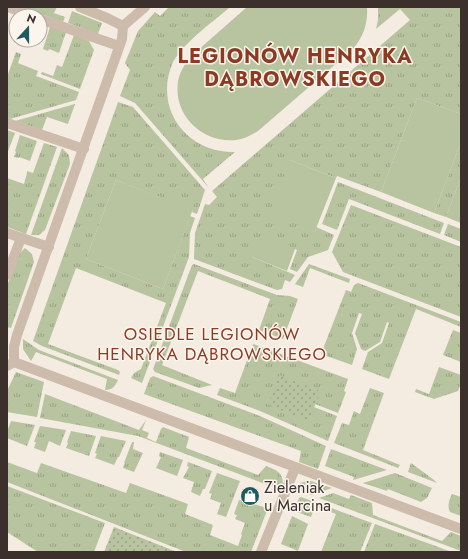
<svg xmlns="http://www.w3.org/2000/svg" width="468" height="559" viewBox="0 0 468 559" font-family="Jost,sans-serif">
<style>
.grass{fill:url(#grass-tufts)}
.park{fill:url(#park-dots)}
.pitch{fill:#b8c4a0}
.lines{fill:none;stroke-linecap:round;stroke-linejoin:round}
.street{stroke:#cdbbac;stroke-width:10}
.labels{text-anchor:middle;stroke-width:3;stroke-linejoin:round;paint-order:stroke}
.poi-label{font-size:16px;fill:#3b302b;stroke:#fbf5ee;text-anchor:start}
.neighbourhood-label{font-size:17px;letter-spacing:1px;fill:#8c3b22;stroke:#fbf5ee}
.district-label{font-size:20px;font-weight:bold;letter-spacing:1px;fill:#8c3b22;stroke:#fbf5ee}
</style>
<defs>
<pattern id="grass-tufts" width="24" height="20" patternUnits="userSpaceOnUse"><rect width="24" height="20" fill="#b8c4a0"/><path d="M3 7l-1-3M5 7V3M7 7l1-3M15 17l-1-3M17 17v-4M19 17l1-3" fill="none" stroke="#97a083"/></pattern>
<pattern id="park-dots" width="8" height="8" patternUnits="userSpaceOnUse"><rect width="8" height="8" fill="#b8c4a0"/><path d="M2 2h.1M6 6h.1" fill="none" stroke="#97a083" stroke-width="1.8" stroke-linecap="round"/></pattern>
</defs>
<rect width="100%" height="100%" fill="#f4ebe1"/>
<path class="grass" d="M22,7h35l-3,6 11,4 -2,5z
M169,7h61c-19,17 -44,33 -57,55 -4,9 -6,18 -6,27 0,38 32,64 68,63l-32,27 6,9 -74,-85 -15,-7 10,-26 -5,-7 13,-32 17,-19 5,4z
M378,7h83v107l-44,-16 -36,94 -44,-16 -1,2 -46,-18 25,71 1,-4 18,8 -6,15 -20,7 -11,15 -7,-3 7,-19 -2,-1 -43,8 43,18 -5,7 -5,-2 -3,9 -5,1 -83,-31 1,-26 10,-29 4,1 8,-8 -5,-6 198,-171 -10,-11 -24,20 2,-9z
M72,11l30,12 -4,11 -30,-11z
M50,27l16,5 -7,21 -10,-4 -1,2 -5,-2z
M74,35l15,6 5,9 -14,39 -39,-15 1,-2 11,4 4,-11 5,2z
M16,52l5,2 -3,9 20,8 -2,5 43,16 -3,8 -66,19 -3,-1v-41z
M118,102l15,5 72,83 -8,24 -5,-2 1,-2 -77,-30 -30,79 77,30 27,-73 5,2 -5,15 -1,24 -47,126 -11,-5 3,-5 7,-4 25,-66 -90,-35 -28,76 70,26 2,2 -1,3 -77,-29 -9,-5z
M75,104l-7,20 -21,-7 -5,13 -27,-9z
M7,130l8,3 -8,21z
M20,135l17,6 -7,20 -11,-4v1l-5,-1 2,-5 -1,-1z
M461,142v35l-15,40 -12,-4z
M44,143l13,4 -31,87 -19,-7v-49l17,6 3,-11v-2l6,2z
M62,148l7,7 1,9 -25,66 -6,5h-8z
M338,182l106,41 -4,11 -91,-35 -12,31 -15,-6z
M351,205l110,42v70l-118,-45 -11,-20z
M448,224l13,5v13l-17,-7z
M25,248l7,6 2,8 -23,66 -4,-1v-41l11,-31z
M194,264l83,31 13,1 8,3 -15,40 -24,-9 11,-31 -72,-28 -36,94 50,20 -13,3 -44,-16 -2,-3 39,-104z
M309,264l41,15 -1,4 -39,-15 -7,19 -8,-3z
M358,283l103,39v5l-45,-18 -27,70 -27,-10 6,-17 14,-9 7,-20 -2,-1 -7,20 -15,9 -4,-2 -6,-16 7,-19 -3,-1 -7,20 5,16 -5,16 -31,-11 25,-64 5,2 3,-7z
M453,330l8,3v29l-18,-7z
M23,339l16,11 79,30c-3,6 -5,10 -13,10l2,-11 -71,-27 -5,9 -8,-12z
M253,344l95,35 -4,12 2,1 -8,21 -23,-9 5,-14 -11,31 5,-14 23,9 -9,25 -68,-30 -43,-16 3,-7 15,5z
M439,367l22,8v8l-3,8 -24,8 -19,-7 1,-3 13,5z
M16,372l28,10 -7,35 -30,-5v-21z
M153,376l107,40 66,30 -8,23 -19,-7 2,-11 -157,-57 6,-16z
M370,388l14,5 -21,57 37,15 -2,3 -64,-25 8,-20 7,2 5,-14 6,3z
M45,394l94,36 7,-10 -4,10 7,3 -2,5 9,4 5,-13 2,-2 26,10 -3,11 72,27 8,-9c10,4 17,6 17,18l-8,2 -10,-2 -127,-48 -98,-18z
M11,421l24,4 -8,21 -20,-8 1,-9z
M40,426l26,4 -6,16 -11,-5 -4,11 -11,-4 2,-6h-2z
M71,431l25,5 -7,20 -23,-8 2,-5 -1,-1z
M101,436l25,5 -7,16h-1l-4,8 -19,-7 2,-4 -2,-1z
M132,442h2l-1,7 10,4 -9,19 -11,-4 2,-5h-1z
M331,449l56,21 -34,10 1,-3 -29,-11z
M160,452l23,8 -6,16 -21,-8 5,-11 -2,-1z
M7,462l30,11 4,-10 85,30 4,-10 58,21 -3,10 28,11 -3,10 28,11 4,-11 -1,-1 4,-11 -10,-4 2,-4 -3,-1 5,-14 29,8 -17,44h-65l-179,-70z
M188,462l24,9 -7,18h-2l-3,7 -9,-4 3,-10 -11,-4 6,-11 -2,-1z
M411,463l23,17 3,3 -29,-11z
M217,473l23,8 -14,36 -9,-3 4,-11 -11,-4 2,-5 -3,-1z
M395,473l37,15 -5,10 -6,4 -33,-13 -1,2 -24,-8z
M307,481h4l21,7 -20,7 -16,-6 4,-6z
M7,486l98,37 -11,29h-56l-31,-20z
M333,493l16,6 2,-4 21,8 1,12 69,26 9,-9 10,4v15l-142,-53z
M452,494l9,3v19l-11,-4c-3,-6 -1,-12 2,-18z
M301,497l71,26 -12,29h-39l15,-38 -21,-8 -4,11 -17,-6 5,-13z
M292,516l16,8 -10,27 -17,-7z
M375,524l77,28h-88z"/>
<path class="park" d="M279,375l41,16 -11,30 -41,-16z
M114,527l63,25h-73z"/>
<path class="pitch" d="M247,7h120c1,16 -3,29 -14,42l-95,82c-7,4 -14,8 -22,9 -35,4 -66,-28 -57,-63 2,-7 6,-13 10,-19z
M417,98l44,16v28l-27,71 -53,-21z
M290,160l46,18 -21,53 -46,-18z
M461,177v46l-15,-6z
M116,180l77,29 -30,80 -77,-30z
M260,236l35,13 -8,22 -35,-14z"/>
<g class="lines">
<path class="street" d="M8,7l25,9
M40,19l79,27
M123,26l22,-19
M7,123l77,26
M7,233l42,14
M7,275l14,-37
M14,362l447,167
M7,366l7,-4v-15l3,-12 105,-296 1,-13 -16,-8 -27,-11
M261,552l34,-84"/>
</g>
<defs>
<g id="shop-disc" transform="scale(1)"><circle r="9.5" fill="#1f5a5e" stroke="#fbf5ee"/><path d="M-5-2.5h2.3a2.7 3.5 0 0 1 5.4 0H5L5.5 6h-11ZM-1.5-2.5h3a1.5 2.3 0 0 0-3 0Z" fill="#fff"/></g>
</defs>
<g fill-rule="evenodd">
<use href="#shop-disc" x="250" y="496"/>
</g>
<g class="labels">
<g class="poi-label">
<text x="264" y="493">Zieleniak<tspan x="264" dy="18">u Marcina</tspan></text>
</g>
<g class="neighbourhood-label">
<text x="212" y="340">OSIEDLE LEGIONÓW<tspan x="212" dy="20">HENRYKA DĄBROWSKIEGO</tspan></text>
</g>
<g class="district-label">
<text x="295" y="63">LEGIONÓW HENRYKA<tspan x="295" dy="23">DĄBROWSKIEGO</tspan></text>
</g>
</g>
<rect width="468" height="559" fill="none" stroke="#3b302b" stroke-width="16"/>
<g transform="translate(28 28) rotate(21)"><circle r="19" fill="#fbf5ee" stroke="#aea6a0"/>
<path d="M0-3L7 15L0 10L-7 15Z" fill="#1f5a5e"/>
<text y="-6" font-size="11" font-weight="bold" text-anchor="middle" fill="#3b302b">N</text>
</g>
</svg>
